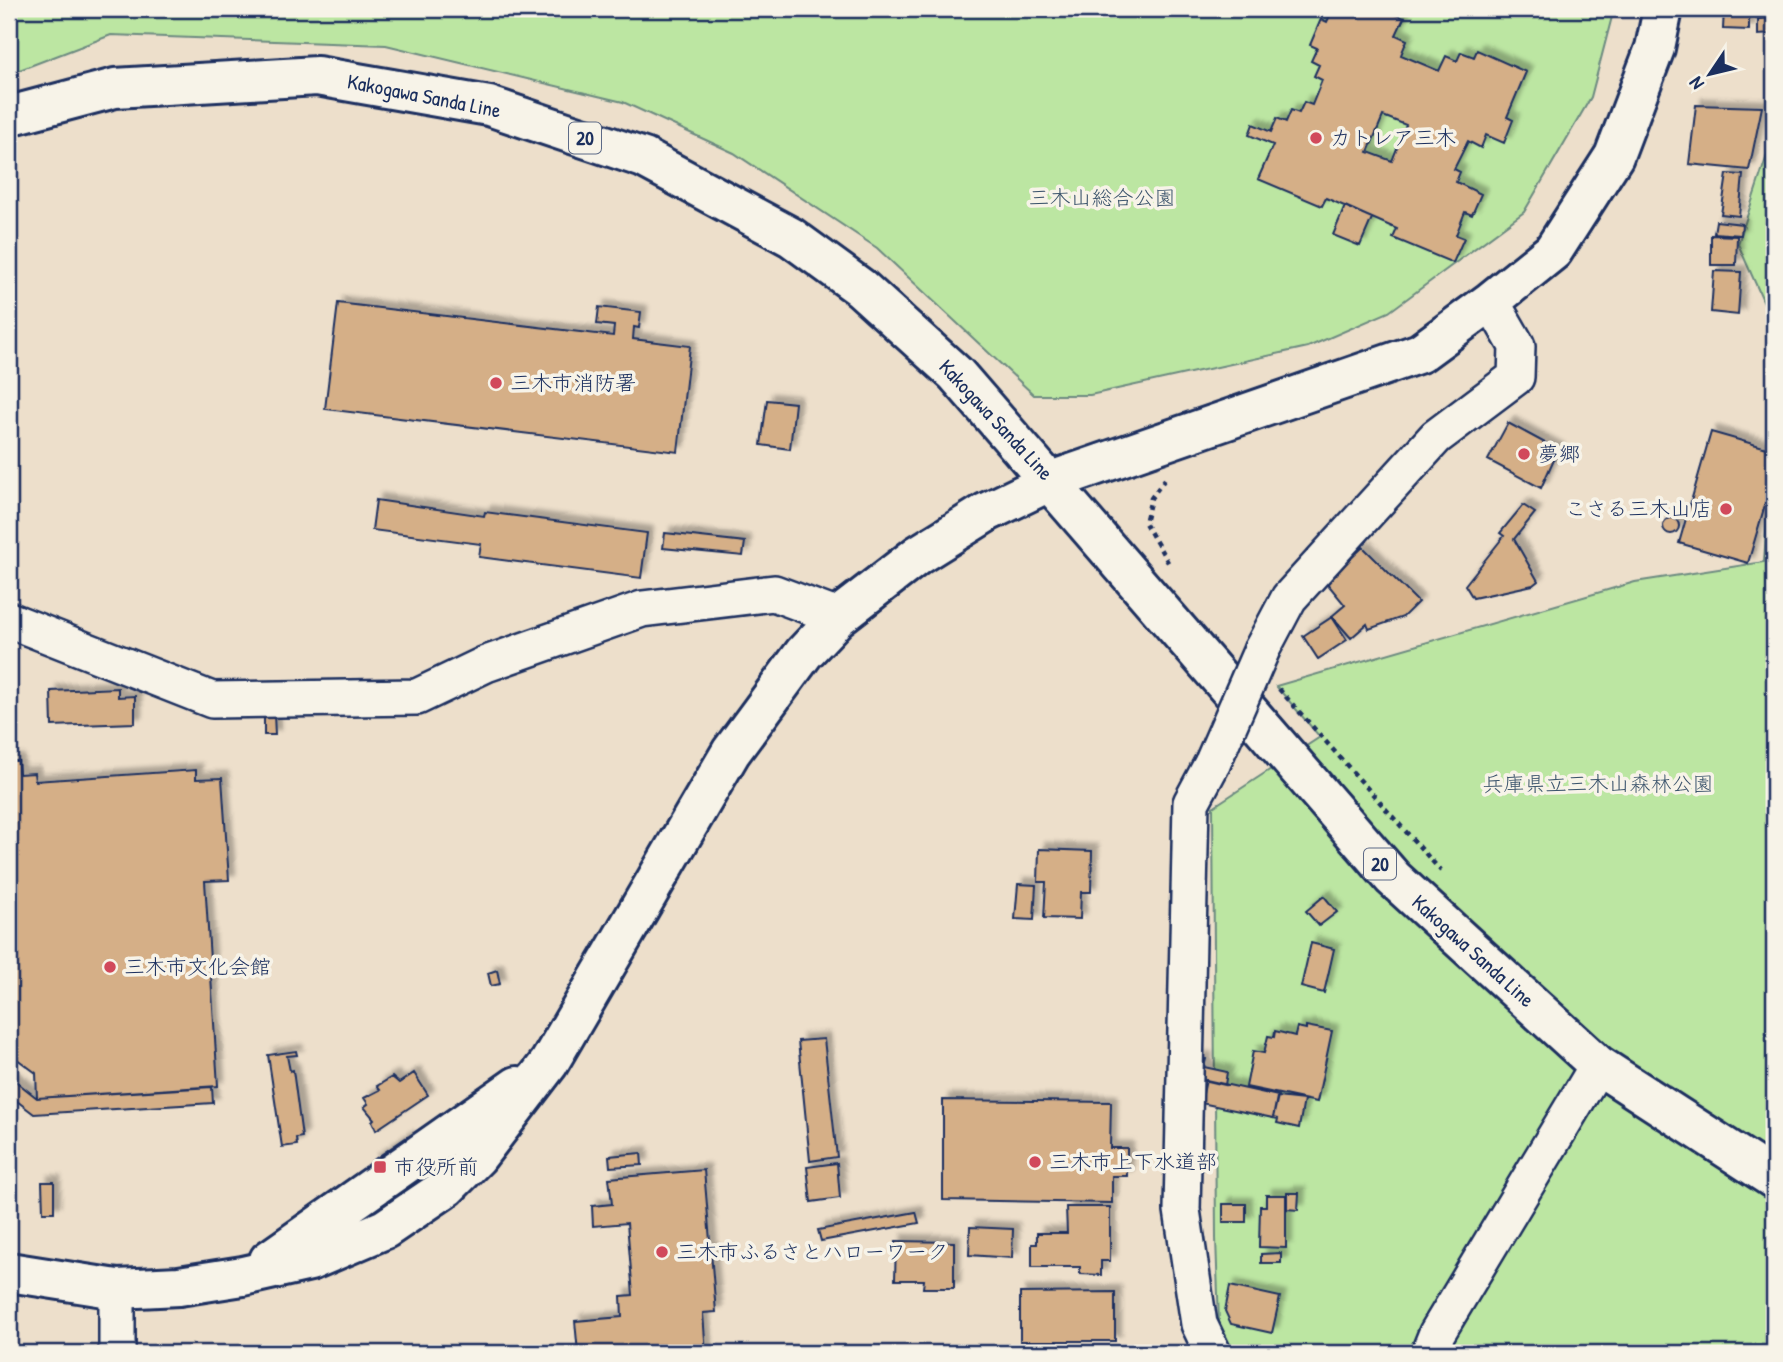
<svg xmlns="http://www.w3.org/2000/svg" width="1783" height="1362" viewBox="0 0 1783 1362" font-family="'Patrick Hand','Klee One',sans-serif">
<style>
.green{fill:#bce6a2;stroke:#6c8a80;stroke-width:2}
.building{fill:#d5af87;stroke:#1b2f5e;stroke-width:2;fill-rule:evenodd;filter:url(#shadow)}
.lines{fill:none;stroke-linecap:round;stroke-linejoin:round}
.street-casing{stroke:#1b2f5e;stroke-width:40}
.secondary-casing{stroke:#1b2f5e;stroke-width:44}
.primary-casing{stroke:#1b2f5e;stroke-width:44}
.path{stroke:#1b2f5e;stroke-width:4.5;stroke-dasharray:5 5;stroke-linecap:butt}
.street{stroke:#f7f3e8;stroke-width:35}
.secondary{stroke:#f7f3e8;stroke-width:38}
.primary{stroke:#f7f3e8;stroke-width:38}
.street-bridge-casing{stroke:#1b2f5e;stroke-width:40;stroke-linecap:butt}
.street-bridge{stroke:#f7f3e8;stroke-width:35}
.poi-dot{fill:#d1495b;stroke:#f7f3e8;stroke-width:2.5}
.labels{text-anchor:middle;stroke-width:7;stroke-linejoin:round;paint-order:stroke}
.shield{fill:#f7f3e8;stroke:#5d6a87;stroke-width:2}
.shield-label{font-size:19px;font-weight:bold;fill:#1b2f5e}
.street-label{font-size:21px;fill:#1b2f5e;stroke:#f7f3e8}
.poi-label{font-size:21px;fill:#1b2f5e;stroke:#f7f3e8;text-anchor:start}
.park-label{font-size:21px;fill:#3b546c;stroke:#f7f3e8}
</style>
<defs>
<filter id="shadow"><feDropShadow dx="6" dy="-6" stdDeviation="2" flood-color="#0004"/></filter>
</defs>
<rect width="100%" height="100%" fill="#eddfcb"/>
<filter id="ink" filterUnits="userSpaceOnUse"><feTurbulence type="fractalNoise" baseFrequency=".0143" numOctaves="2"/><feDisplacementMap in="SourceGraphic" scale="14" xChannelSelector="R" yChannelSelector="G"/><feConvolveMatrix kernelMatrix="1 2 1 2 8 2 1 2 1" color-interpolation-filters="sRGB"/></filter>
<g filter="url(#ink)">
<path class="green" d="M9,9h1605l-23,88 -67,115 -135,100 -81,35 -218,48h-56l-157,-147 -143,-95 -111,-51 -237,-57 -275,-10 -102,39z
M1774,134v191l-36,-81z
M1774,415v938h-554l-4,-115 -3,-431 107,-70 -44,-51 359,-104 129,-20z"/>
<path class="building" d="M1333,9h49l22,9 -8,17 11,5 -6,15 38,16 7,-15 11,5 4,-9 13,5 3,-7 49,22 -19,45 6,3 -9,23 -18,-8 -5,13 -13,-7 -14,28 6,3 -4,10 25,12 -9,21 -7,-3 -9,23 8,3 -11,25 -60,-25 4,-9 -25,-11 -46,-20 -4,8 -64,-27 15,-34 -24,-10 4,-11 18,8 6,-14 9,4 5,-12 8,3 5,-11 8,3 10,-25 -8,-4 5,-11 -8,-4 6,-13 -7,-3 11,-26 6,3zM1383,116l23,9 -14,36 -24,-9z
M1724,9h25v21l-26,-1z
M1750,9h24v7h-24z
M1773,18v16l-15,1v-16z
M1696,105l66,2 -13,63 -60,-6z
M1727,174l16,1 -4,41 -18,-2z
M1345,206l27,12 -12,28 -27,-11z
M1716,221l26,3 -1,11 -27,-2z
M1711,235l26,1 -1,29h-25z
M1714,271l27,1 -3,43 -27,-3z
M338,303l275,33 1,-10 -17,-2 2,-17 42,5 -2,16 -5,-1 -1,12 57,7 -12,106 -353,-43z
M767,400l28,3 -5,46 -29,-4z
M1508,423l50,27 -17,38 -53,-28z
M1711,432l63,18v24l-26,89 -69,-20z
M376,500l108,16 1,-4 162,21 -6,45 -162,-21 2,-13 -109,-14z
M1523,505l12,8 -21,26 24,42 -5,4 -60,13 -8,-13 39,-49 -4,-3z
M1663 526a8 8 0 1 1 16 0a8 8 0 1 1-16 0Z
M665,533l80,9 -2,14 -80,-8z
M1363,547l55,55 -15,15 -34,12 -2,-5 -16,14 -19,-22 13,-11 -19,-23z
M1332,617l15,23 -29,19 -15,-23z
M118,688v9l17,-1v27l-83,3 -1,-35z
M264,714h10l1,21h-11z
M9,761h9l1,13 15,-1 1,8 161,-11v9l26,-1 7,102 -24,1 13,205 -181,12 -1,-25 -27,-20z
M1039,849l53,2 -1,41h-10l-1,27 -36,-1 2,-36h-8z
M1018,884l18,1 -2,35 -19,-1z
M1324,896l13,16 -18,14 -13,-15z
M1311,943l23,6 -10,44 -23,-6z
M497,970l3,14 -9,2 -3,-13z
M1306,1026l26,5 -15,71 -71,-15 7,-36 11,2 4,-17 6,1 1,-6 20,5 2,-9 9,2z
M824,1039l13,118 -27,4 -12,-120z
M296,1051l1,4 -10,1 3,15 3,-1 9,67 -6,1 1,7 -15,2 -14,-92z
M1200,1058l6,1 -2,8 23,5 -2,13 -30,-7z
M414,1073l14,22 -52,35 -4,-9 2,-2 -10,-12 4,-3 -4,-6 16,-8 -3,-4 15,-9 7,6z
M9,1076l28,22 175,-11 1,16 -179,11 -25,-19z
M1206,1080l72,16 -5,22 -72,-15z
M1277,1097l27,3 -5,28 -22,-5 1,-4 -5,-1z
M943,1100l168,2 -1,46h17v28h-15v27l-169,-3z
M407,1137l4,6 -34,24 -5,-6z
M641,1153l1,12 -32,2 -1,-11z
M837,1163l3,35 -29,4 -4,-35z
M704,1170l12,142 -13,1 3,40h-128l-3,-32 47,-4 -1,-21 12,-1 -6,-72 -34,3 -1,-20 20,-2 -3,-26z
M42,1182h12v30h-11z
M1287,1193h12l-1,17 -11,-1z
M1266,1195h20v53l-27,-1 1,-41h6z
M1223,1204h23v18h-23z
M1066,1207h44v54h-9v14l-21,-1v-7h-48v-23h5v-11h30z
M916,1212l3,11 -98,18 -3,-11z
M970,1227l43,2 -1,29 -43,-3z
M896,1241l58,1v46h-31l1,-8h-29z
M1281,1253v10h-20v-9z
M1230,1286l50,11 -8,36 -41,-9 -6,-13z
M1115,1292v49h-95v-48z"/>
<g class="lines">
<g class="street-casing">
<path id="street" d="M9,620l203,80 205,-3 69,-33 156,-55 132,-16 64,24
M1262,649l27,-51 147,-161 80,-60 1,-31 -26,-45
M1213,762l-22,41 -9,407 17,114 14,29
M117,1289v64
M1429,1353l8,-20 161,-268"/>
</g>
<g class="secondary-casing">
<path id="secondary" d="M269,1260l248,-174
M9,1272l108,17 62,-3 64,-10 67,-15 75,-32 62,-42 30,-30 72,-94 182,-311 73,-99 34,-36 80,-62 69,-43 64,-31 369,-128 71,-52 62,-50 61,-95 41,-108 8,-39"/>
</g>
<g class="primary-casing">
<path id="primary" d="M9,116l106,-28 202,-12 172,30 155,52 147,79 70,51 95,86 437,504 205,187 176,114"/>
</g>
<path class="path" d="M1165,479l-14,19 -6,25 24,41
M1279,689l162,182"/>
<use href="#street" class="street"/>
<use href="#secondary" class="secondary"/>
<use href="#primary" class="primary"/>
<g class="street-bridge-casing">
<path id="street-bridge" d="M1213,762l49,-113"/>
</g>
<use href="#street-bridge" class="street-bridge"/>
</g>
</g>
<g class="poi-dot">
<circle cx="1316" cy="138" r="7"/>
<circle cx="496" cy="383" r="7"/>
<circle cx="1524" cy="454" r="7"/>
<circle cx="1726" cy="509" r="7"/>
<circle cx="110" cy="967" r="7"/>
<circle cx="1035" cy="1162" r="7"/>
<rect x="373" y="1160" width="14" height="14" rx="3.5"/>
<circle cx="662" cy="1252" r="7"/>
</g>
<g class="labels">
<g class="shield">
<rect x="569" y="122.5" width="32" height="31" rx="5"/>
<rect x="1364" y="848.5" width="32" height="31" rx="5"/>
</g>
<g class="shield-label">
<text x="585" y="145">20</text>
<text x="1380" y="871">20</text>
</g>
<g class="street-label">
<text transform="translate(424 96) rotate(11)" y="7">Kakogawa Sanda Line</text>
<text transform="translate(996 420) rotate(47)" y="7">Kakogawa Sanda Line</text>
<text transform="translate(1473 951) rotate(42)" y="7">Kakogawa Sanda Line</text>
</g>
<g class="poi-label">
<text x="1330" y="145">カトレア三木</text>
<text x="510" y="390">三木市消防署</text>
<text x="1538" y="461">夢郷</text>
<text x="1712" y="516" text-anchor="end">こさる三木山店</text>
<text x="124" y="974">三木市文化会館</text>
<text x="1049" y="1169">三木市上下水道部</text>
<text x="394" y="1174">市役所前</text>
<text x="676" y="1259">三木市ふるさとハローワーク</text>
</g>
<g class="park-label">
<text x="1102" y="205">三木山総合公園</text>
<text x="1598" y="791">兵庫県立三木山森林公園</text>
</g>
</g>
<rect width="1783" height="1362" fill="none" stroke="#f7f3e8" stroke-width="35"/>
<rect x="18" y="18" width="1748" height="1327" fill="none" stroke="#1b2f5e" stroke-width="2.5" filter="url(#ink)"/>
<g transform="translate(1710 74) rotate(235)" stroke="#f7f3e8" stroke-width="5" paint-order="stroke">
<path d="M0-5L12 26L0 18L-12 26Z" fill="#1b2f5e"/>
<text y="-10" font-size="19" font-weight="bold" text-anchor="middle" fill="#1b2f5e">N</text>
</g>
</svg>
